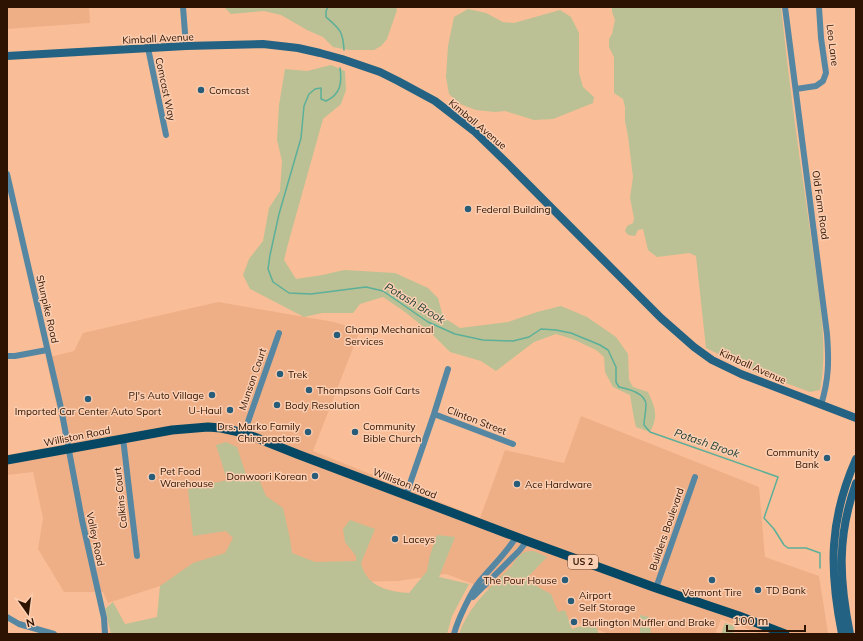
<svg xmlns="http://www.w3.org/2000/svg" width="863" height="641" viewBox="0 0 863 641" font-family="Mulish,sans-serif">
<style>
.built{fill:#eeaf86}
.green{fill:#bbc194}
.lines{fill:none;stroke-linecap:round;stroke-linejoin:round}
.stream{stroke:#5caf99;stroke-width:1.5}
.minor{stroke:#5687a2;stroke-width:6}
.secondary{stroke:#236282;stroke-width:8}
.primary{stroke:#064864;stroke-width:9}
.poi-dot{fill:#285d79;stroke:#fcceb2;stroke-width:1.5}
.labels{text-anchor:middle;stroke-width:3;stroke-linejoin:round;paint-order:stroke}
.shield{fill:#fcceb2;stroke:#6b4b36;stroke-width:1}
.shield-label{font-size:9px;font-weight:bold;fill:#2d1301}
.street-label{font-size:10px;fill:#2d1301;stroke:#fcceb2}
.poi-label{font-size:10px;fill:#2d1301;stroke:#fcceb2;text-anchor:start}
.water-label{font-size:11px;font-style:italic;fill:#143b31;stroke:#fcceb2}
</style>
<rect width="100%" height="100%" fill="#f9be97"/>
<path class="built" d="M7,7h82l1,16 -83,6z
M218,302l116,20 26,8 -47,121 167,67 25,-68 59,13 17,-47 178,71 6,70 54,19 9,57 -2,1h-65l-40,-15 -6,15h-106l-163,-60 -48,7 -238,5 -52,17 -5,-11h-39l-26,-43 5,-31 -10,-46 -26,3v-20l58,-11 -19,-86 28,-7 9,-18z"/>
<path class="green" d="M224,7h172l1,3 -10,29 -6,7 -7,4h-25l-16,-3 -10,-10 -16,-7 -26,-15 -17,-4 -33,3z
M612,7h169c7,67 16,135 26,202 4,29 8,58 12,87 4,32 7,62 1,94l-10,2 -57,-21 -47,-23 -10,-92 -7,-3 -32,4 -9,-7 -5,-21 -5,1 -3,6 -7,-1 -3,-4 2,-5 6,-3 1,-5 -4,-20 3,-21 -5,-41 -3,-15v-14l-2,-8 -9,-6v-36l-5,-10v-8l3,-5 3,-14 -3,-8z
M468,9l18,4 17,9 11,1 46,-13 11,7 8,16v40l4,14 11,10 -1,6 -40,16 -19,1 -29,-9 -10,1 -19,-2 -16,-6 -11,-10 -3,-17 2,-31 6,-29z
M331,65l14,6 1,19 -5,14 -18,15 -35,125 -4,16 12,19 26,-4 22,-5 51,3 33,15 10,10 5,19 17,11 48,-6 29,-10 24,-6 26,11 29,20 12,17 1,26 4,7 15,5c7,16 11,23 2,40l-14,-5c-3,-11 -4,-22 -6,-32l-17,-8 -8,-15 -1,-15 -8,-7 -21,-10 -19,-6 -22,8 -38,29 -15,-10 -31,-9 -19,-19 -26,-21 -22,-15 -23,7 -7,9h-31l-18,4 -54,-28 -7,-14 6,-16 14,-18 6,-33 11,-17 2,-30 -5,-21 2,-35 6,-36 22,2z
M226,442l11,5 7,22 3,7 10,-2 9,22 17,12 7,31 2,14 23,9 41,-1v-5l-11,-14 -2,-13 7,-9 25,9 -14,34c1,4 3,9 5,12 9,14 28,17 43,18l18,-22 3,-16 7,-20 18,2 -16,40 30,7 -17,32 -5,18h-336l-6,-25 8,-7 12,22 32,-7 3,-31 33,-23 32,-10 8,-15 -7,-7 -33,5 -5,-47 39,-9 -11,-35z
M529,551h5l13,6 -20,21 4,5 20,11 7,18 7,-2 7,19 22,-7 5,12h-140c11,-30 31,-46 53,-68 3,-7 10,-14 17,-15z
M640,615l9,2 2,17h-11z
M725,623l10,3 -2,8h-12z"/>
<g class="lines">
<path class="stream" d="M328,7l-2,4v6c14,12 17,14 18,33
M340,68c2,15 1,26 -14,33l-5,-2v-11l-6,1 -6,5 -5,12 -3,32 -22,76 -9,41 -2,14 5,13 16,11 22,1 55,-7 17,4 45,31 27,12 28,6 30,1 16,-4 12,-8 15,1 15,3 29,12 8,5 8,17v15l3,5c9,2 27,6 27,18 0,7 -2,13 -2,20l6,7 128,45 -14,41 10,11 10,16 4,3h18l14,5v15"/>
<path class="minor" d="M183,7l3,39
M785,7l42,327c2,27 2,45 -6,71
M148,48l18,87
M796,89l20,-3 7,-5 3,-8 -5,-35 -2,-31
M7,174l54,234 21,112 22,98 1,16
M7,356h8l32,-6
M434,414l79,30
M244,433l35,-100
M123,438l14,118
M406,495l28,-81 14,-45
M656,588l39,-111
M473,597l46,-46 8,-10
M7,617l12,7 35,10
M454,634c4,-15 17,-42 26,-53 12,-15 26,-27 36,-44"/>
<path class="secondary" d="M7,56l179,-10 77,-2 35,4 22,5 22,6 38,13 18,9 37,20 39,30 36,35 151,152 33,29 18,13 29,14 115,44
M842,634c-13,-65 -13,-114 14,-175
M850,634c-11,-54 -13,-98 6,-151"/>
<path class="primary" d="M7,460l165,-30 36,-3 13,1 23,5 53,21 230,87 129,47 83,28 46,18"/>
</g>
<g class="poi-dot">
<circle cx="201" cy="90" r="4"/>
<circle cx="468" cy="209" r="4"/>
<circle cx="337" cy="335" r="4"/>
<circle cx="280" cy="374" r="4"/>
<circle cx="309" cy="390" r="4"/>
<circle cx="212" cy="395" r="4"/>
<circle cx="88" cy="399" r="4"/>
<circle cx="277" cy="405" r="4"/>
<circle cx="230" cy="410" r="4"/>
<circle cx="308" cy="432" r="4"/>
<circle cx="355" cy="432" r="4"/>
<circle cx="827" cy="458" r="4"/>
<circle cx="315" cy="476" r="4"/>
<circle cx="152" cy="477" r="4"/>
<circle cx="517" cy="484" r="4"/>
<circle cx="395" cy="539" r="4"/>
<circle cx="565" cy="580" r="4"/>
<circle cx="712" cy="580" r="4"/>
<circle cx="758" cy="590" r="4"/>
<circle cx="571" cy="601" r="4"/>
<circle cx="574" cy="622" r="4"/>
</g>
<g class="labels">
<rect class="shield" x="568" y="555" width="30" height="14" rx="3"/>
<g class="shield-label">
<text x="583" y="565">US 2</text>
</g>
<g class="street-label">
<text transform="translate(158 38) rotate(-3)" y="4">Kimball Avenue</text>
<text transform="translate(833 45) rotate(83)" y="4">Leo Lane</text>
<text transform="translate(166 89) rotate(78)" y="4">Comcast Way</text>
<text transform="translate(478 124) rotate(40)" y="4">Kimball Avenue</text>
<text transform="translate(821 205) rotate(82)" y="4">Old Farm Road</text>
<text transform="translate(48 309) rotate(77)" y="4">Shunpike Road</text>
<text transform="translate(753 366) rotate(24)" y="4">Kimball Avenue</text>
<text transform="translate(252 379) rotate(-71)" y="4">Munson Court</text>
<text transform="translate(477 420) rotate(21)" y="4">Clinton Street</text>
<text transform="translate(77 436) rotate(-11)" y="4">Williston Road</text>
<text transform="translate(405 483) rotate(21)" y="4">Williston Road</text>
<text transform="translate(120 498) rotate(-96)" y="4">Calkins Court</text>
<text transform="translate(666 529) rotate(-71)" y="4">Builders Boulevard</text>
<text transform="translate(96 539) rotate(78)" y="4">Valley Road</text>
</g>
<g class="poi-label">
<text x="209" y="94">Comcast</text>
<text x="476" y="213">Federal Building</text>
<text x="345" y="333">Champ Mechanical<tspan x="345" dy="12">Services</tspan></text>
<text x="288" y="378">Trek</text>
<text x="317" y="394">Thompsons Golf Carts</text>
<text x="204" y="399" text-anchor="end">PJ's Auto Village</text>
<text x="285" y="409">Body Resolution</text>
<text x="222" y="414" text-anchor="end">U-Haul</text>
<text x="88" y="415" text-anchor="middle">Imported Car Center Auto Sport</text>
<text x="300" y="430" text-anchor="end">Drs. Marko Family<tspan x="300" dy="12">Chiropractors</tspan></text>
<text x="363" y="430">Community<tspan x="363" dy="12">Bible Church</tspan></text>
<text x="819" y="456" text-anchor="end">Community<tspan x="819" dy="12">Bank</tspan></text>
<text x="160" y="475">Pet Food<tspan x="160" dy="12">Warehouse</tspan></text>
<text x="307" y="480" text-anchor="end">Donwoori Korean</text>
<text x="525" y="488">Ace Hardware</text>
<text x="403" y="543">Laceys</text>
<text x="557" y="584" text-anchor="end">The Pour House</text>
<text x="766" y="594">TD Bank</text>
<text x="712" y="596" text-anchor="middle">Vermont Tire</text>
<text x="579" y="599">Airport<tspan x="579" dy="12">Self Storage</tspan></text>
<text x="582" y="626">Burlington Muffler and Brake</text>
</g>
<g class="water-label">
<text transform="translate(415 303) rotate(31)" y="4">Potash Brook</text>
<text transform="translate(707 443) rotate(19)" y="4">Potash Brook</text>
</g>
</g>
<rect width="863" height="641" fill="none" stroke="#2d1301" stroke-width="16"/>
<g transform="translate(28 613) rotate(166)" stroke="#fcceb2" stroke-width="3" paint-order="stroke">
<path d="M0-3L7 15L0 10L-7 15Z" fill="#2d1301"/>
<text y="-6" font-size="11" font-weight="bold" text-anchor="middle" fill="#2d1301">N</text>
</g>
<path d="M727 625v6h78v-6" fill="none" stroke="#2d1301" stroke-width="2"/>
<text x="733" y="625" font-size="12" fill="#2d1301" stroke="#fcceb2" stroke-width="3" paint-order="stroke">100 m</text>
</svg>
